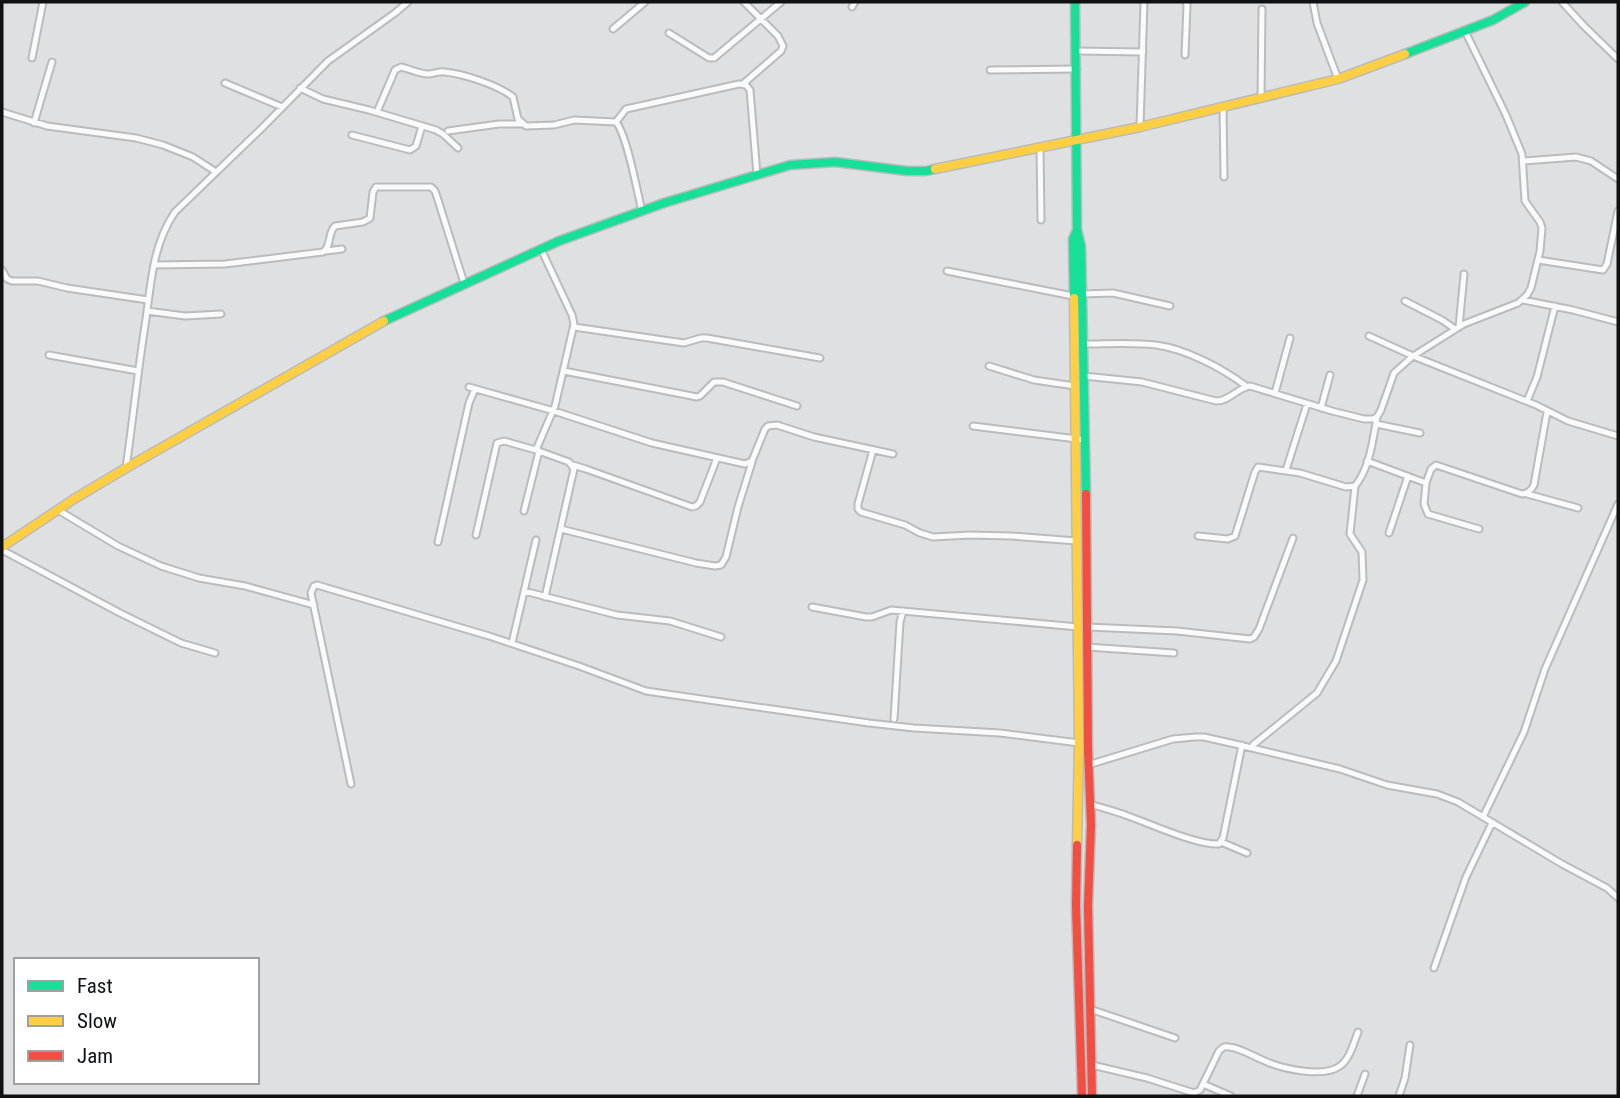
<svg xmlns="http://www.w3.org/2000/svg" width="1620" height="1098" viewBox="0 0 1620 1098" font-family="'Roboto Condensed',sans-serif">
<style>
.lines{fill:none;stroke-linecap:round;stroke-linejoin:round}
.street-casing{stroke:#b9bbbc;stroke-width:9}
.fast-casing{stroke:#b9bbbc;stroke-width:11}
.slow-casing{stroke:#b9bbbc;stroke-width:11}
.jam-casing{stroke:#b9bbbc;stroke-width:11}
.street{stroke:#fafafb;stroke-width:5}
.fast{stroke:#16e098;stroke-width:8}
.slow{stroke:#ffcf43;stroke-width:8}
.jam{stroke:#f24e42;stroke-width:8}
</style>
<rect width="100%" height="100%" fill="#dee0e2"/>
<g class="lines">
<g class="street-casing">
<path id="street" d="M1313,2l4,21 21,56
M1562,2l22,24 34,33
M852,7l3,-5
M613,29l32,-27
M669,33l40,25h5l67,-56
M1076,51l67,1
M1185,55l2,-50 -1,-3
M32,58l11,-56
M990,70l87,-1
M225,83l57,24
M743,84l38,-33 2,-5 -5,-10 -34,-34
M300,88l23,11 46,11 67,20 7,4 15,14
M1261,98l1,-89
M1223,107l1,70
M2,112l45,14 89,12 27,7 30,12 23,15
M377,112l18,-42 6,-3c9,2 19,7 27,7 6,0 11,-3 17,-2 19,2 53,13 68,25l5,22 8,7 28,-1 20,-5 42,2c11,13 21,69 26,89
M616,122l10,-13 113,-25 7,1 4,5 7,85
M34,123l18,-61
M1140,127l4,-125
M448,131l51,-7h23
M352,135l58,15 6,-4 6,-20
M1040,148l1,72
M1523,161l53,-4 15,4 27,18
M541,249l31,66 2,9 -19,82 -19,44 33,12 5,7 -29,128
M326,251l16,-2
M1538,260l65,10 4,-6 11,-53
M154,265l71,-1 98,-12c9,-6 4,-18 12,-26l28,-4 7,-4 3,-26 3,-5h55l4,4 3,9 26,83
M2,270l5,9 5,2h26l29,7 81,12
M947,271l126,25
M1082,294l31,-1 57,13
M1523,300l50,10 45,12
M1405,301l37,19 13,9
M147,311l38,5 36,-2
M574,327l110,16 17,-5h6l113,20
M1459,327l5,-53
M1369,336l44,20 123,49 32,16 50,15
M1083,344c24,0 49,-2 73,1 30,4 66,23 90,41
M49,355l89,16
M989,366l45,14 41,6
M564,371l133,26 3,-1 14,-14h9l74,24
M1084,376l58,6 74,19c14,0 21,-13 34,-15l82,25 32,8h9l4,-2 4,-7 13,-37 19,-17 51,-32 54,-21 9,-8 4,-7 9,-37 2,-23 -2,-6 -15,-21 -3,-47 -16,-39 -41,-84
M469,387l85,24 98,32 93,21 7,-3 13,-32 3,-3 9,-1 37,12 79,17
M1275,393l15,-55
M1527,401l10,-24 18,-71
M1321,408l9,-33
M1376,424l44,9
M973,426l112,14
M873,450l-15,54v5l3,3 44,13 15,8 13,4 37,-2 41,1 66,5
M1367,461l59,22 -2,21 4,10 51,15
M573,465l13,4 106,38 4,-1 4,-4 17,-44
M126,468c7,-49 12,-99 20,-149 5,-37 7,-75 29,-107l87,-84 66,-67 67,-48 13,-11
M1286,470l21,-66
M1426,483l5,-14 5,-4 86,29c6,-1 9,-3 12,-9l13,-73
M1527,494l51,14
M58,510l60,36 43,20 38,12 46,8 69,19
M524,511l15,-60
M561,529l135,34 19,3 6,-1 5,-8 12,-50 14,-45
M1389,533l19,-57
M476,535l21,-92 7,-2 32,9
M1198,536l30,3 7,-3 20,-64 3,-5 42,6 46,14 9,-1c15,-18 18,-47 22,-69
M438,542l31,-139 6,-14
M2,550l118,63 61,30 34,10
M524,591l93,24 53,6 51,16
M812,607l54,10h6l19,-7 187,17
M1088,627l89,4 73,8 4,-2 5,-8 34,-91
M512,643l24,-103
M1087,647l87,6
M894,719l6,-97 3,-11
M1253,745l64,-52 19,-32 27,-81 -1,-28 -12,-18 5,-48
M1088,765l85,-26 22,-2h9l31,7 105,25 47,16 50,9 21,8 104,62 45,24 11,10
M351,784l-40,-191 3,-7 3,-1 172,51 90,30 67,25 223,32 45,5 86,5 79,10
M1090,804c12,4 25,7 38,12 23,8 68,29 91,28l4,-6 19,-93
M1483,817l41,-85 21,-63 73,-165
M1221,842l26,11
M1434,968l32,-91 26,-54
M1090,1009l85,29
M1092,1065l55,13 47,15 6,-3 19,-39c5,-4 4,-5 10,-4 12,1 25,10 36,14 17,8 59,17 75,5 10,-7 14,-24 18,-34
M1203,1084l28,12
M1357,1096l8,-22
M1399,1096l6,-18 5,-33"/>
</g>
<g class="fast-casing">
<path id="fast" d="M1405,54l88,-34 32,-18
M1077,230l4,16 5,248
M1074,298l-1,-59 4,-9 -2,-228
M384,321l175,-80 105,-38 126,-38 45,-3 72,9h19l9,-2"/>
</g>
<g class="slow-casing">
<path id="slow" d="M935,169l205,-42 198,-48 67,-25
M1074,298l5,445 -2,102
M2,547l72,-48 52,-31 258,-147"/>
</g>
<g class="jam-casing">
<path id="jam" d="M1086,494l2,256 3,75 -3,81 4,190
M1077,845l-1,61 6,190"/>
</g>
<use href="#street" class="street"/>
<use href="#fast" class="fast"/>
<use href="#slow" class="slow"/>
<use href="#jam" class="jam"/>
</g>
<rect width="1620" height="1098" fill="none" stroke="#101113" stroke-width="7"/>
<rect x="14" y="958" width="245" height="126" fill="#ffffff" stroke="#9fa0a1" stroke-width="2"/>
<rect x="28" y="981" width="35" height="10" fill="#16e098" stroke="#9fa0a1" stroke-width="2"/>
<text x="77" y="993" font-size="21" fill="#101113">Fast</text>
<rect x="28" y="1016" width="35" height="10" fill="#ffcf43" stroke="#9fa0a1" stroke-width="2"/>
<text x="77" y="1028" font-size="21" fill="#101113">Slow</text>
<rect x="28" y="1051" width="35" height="10" fill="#f24e42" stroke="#9fa0a1" stroke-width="2"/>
<text x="77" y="1063" font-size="21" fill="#101113">Jam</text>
</svg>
